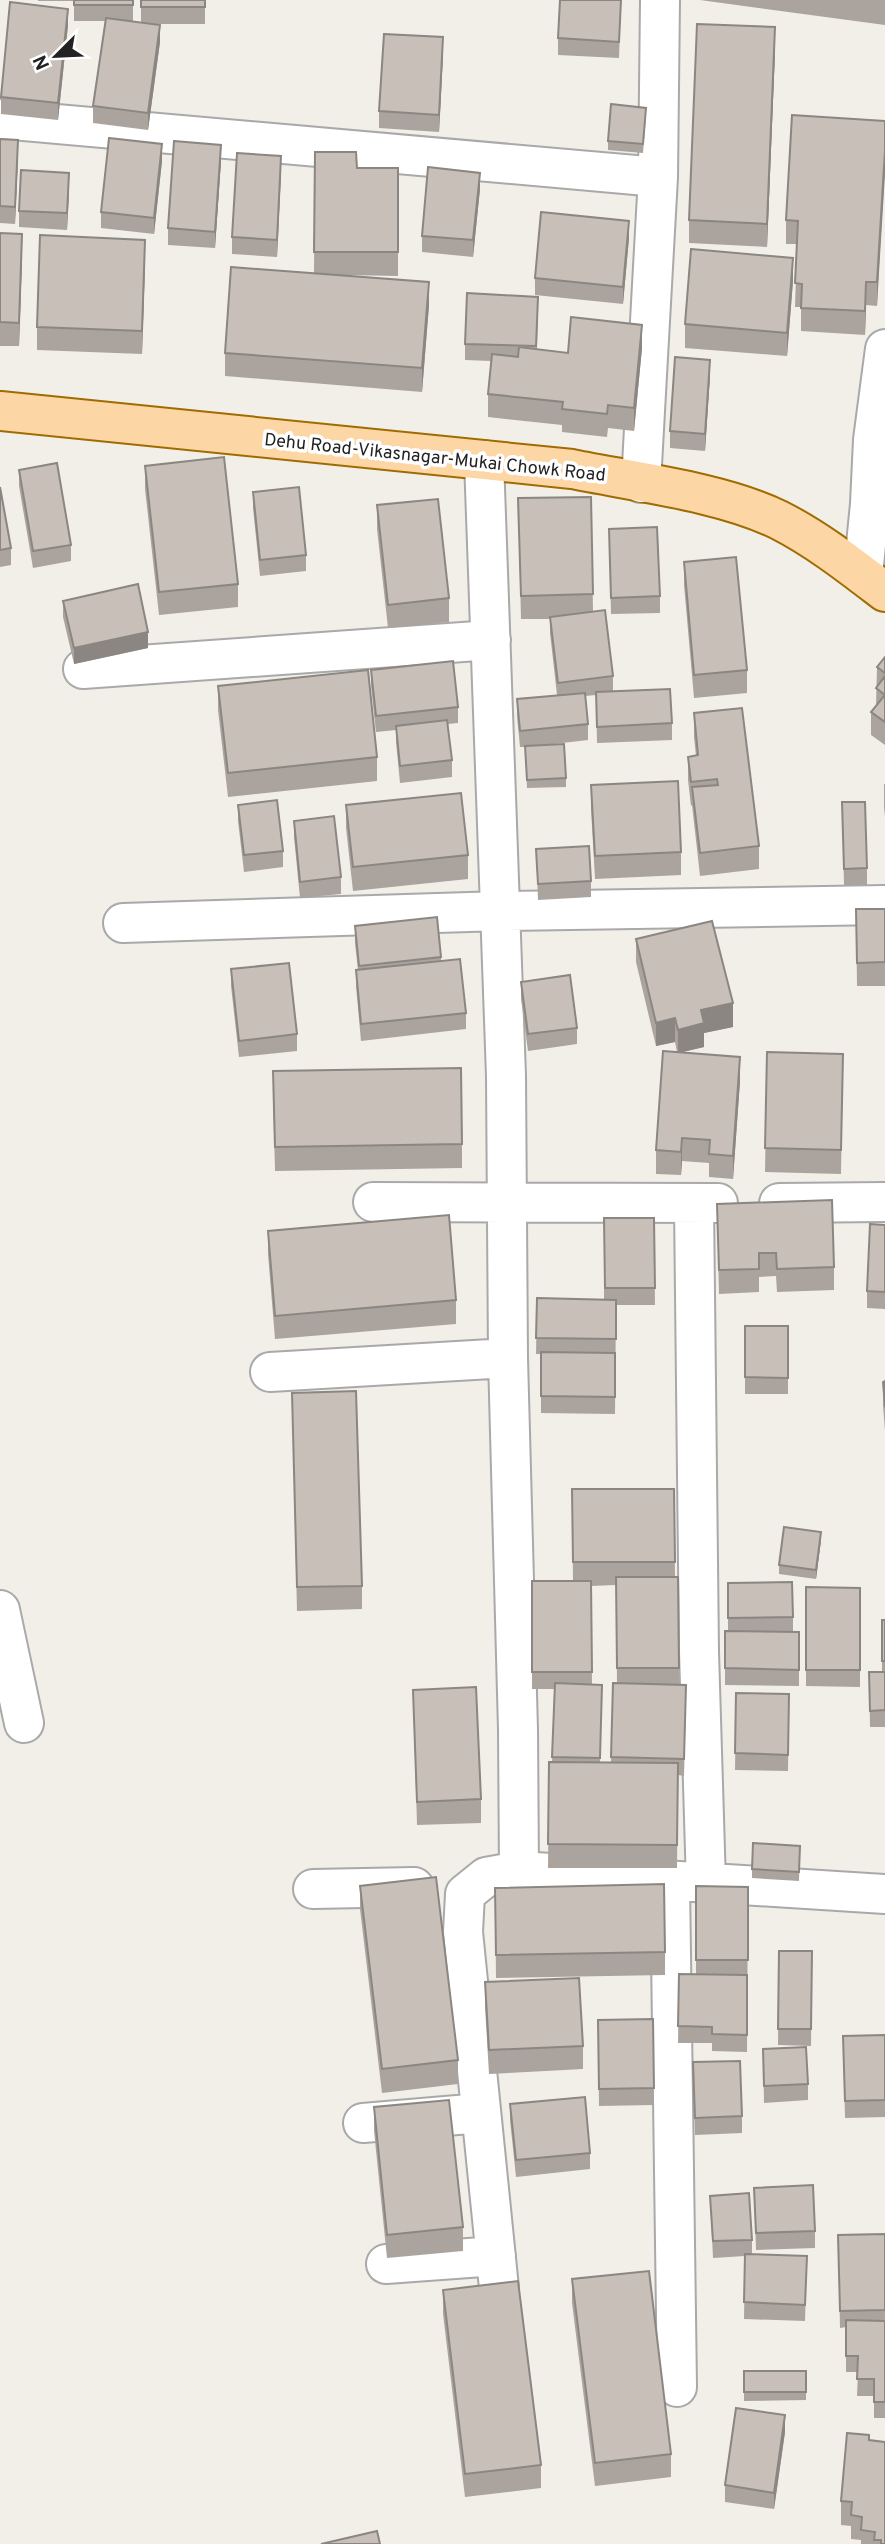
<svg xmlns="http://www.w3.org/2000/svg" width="885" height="2544" viewBox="0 0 885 2544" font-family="Overpass,sans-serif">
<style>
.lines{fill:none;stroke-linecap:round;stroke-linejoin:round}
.minor-casing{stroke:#a9a9a9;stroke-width:42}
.major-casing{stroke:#a06b00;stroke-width:42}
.minor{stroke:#fff;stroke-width:38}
.major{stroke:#fcd6a4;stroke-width:38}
.wall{fill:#aba49e;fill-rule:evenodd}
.shaded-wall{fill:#8b8681}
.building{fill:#c7bfb8;stroke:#8b8681;stroke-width:2}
.labels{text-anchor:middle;stroke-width:7;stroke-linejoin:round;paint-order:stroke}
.street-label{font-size:18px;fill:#222;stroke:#fff}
</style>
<rect width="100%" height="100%" fill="#f2efe9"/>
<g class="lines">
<g class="minor-casing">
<path id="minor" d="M0,119l658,58
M484,460l22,616 2,282 10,372 1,141
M641,483l17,-306 2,-177
M863,575l7,-71 3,-64 12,-91
M83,669l408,-29
M123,923l378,-12 384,-6
M373,1202l345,1
M779,1203l106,-1
M694,1204l5,448 7,232
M270,1372l238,-14
M0,1610l24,113
M670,1882l7,505
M313,1889l101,-2
M363,2123l118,-10
M386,2264l110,-8
M499,2288l-36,-356 2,-38 21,-17 33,-6 366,23"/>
</g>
<g class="major-casing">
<path id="major" d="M0,411l572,58c64,13 150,23 207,51 39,20 72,46 106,72"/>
</g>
<use href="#minor" class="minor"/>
<use href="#major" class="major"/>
</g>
<path class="wall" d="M38,0h95v21l8,2v-23h64v24h-58l13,18 -12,88 -55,-7v-17l12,-85h-31v-20h-36z
M621,0l-2,58 -61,-3v-17z
M700,0h185v25z
M68,25l-10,95 -57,-6v-17z
M775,51l-8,196 -78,-4v-23z
M443,54l-4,78 -60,-4v-17z
M646,116l-3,37 -35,-3v-9z
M885,121l-8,185 -11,-1 -1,30 -64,-4v-24h-6l2,-63h-11v-24z
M0,139l18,17 -3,68 -15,-1z
M315,152l42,16h41v108l-52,-1 83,30 -7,87 -197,-16v-23l89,-80z
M162,161l-8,73 -53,-6v-16z
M221,161l-6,87 -47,-3v-17z
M281,172l-4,85 -45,-3v-17z
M480,189l-7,68 -51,-5v-16z
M69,190l-2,40 -48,-3v-16z
M0,233l22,24 -3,89h-19z
M629,238l-6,66 -88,-9v-17z
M145,263l-3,91 -105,-4v-23z
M793,281l-6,75 -102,-8v-24z
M538,313l-1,36 31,4 74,-5 -8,83 -26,-3 -1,9 -45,-5v-7l-74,-8v-23l3,-33 -26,-1v-16z
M710,376l-5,75 -35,-3v-17z
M145,466l93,118v23l-79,8 -14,-126z
M19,470l52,75v16l-38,7 -14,-82z
M0,487l11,61v17l-11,2z
M253,492l53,63v16l-46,5 -7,-68z
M591,497l2,114 20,65v15l59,32v17l-75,3 -1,-48 -11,1 3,28v16l-43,5 21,33v9l-39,1 -2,-41h-5l-3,-31v-17l40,-4 -7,-62v-14h-29l-3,-121z
M377,505l72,93v24l-61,6 -11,-99z
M609,529l51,67v17l-49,1z
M684,562l63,108v23l-53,5 -10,-113z
M63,601l85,47 -74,16 -11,-47z
M885,657v104v-16l-14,-10v-23l5,-6 1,-39z
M371,670l87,37v16l-10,1 4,36v17l-52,6 -4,-41v-12l-20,2 -5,-46z
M218,686l159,71v24l-149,16 -10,-87z
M694,713l65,133v23l-59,7 -8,-71 -1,1 -3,-26v-23l8,-1 -2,-19z
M884,784h1v33l-1,-10z
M591,785l90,67v23l-86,4 -4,-70z
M842,802l25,66v17h-23z
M238,805l45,46v16l-39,5 -6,-51z
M346,805l122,50v24l-115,12 -7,-63z
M294,821l47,56v17l-41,4 -6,-61z
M536,849l55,32v16l-53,3z
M856,909h29v77h-28z
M355,926l86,31v4l25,52v16l-105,12 -5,-55v-16h2l-3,-27z
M636,939l97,88 -29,6v14l-25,6 61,28 -7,98 -24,-2v-14l-27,-2 -1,14 -25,-1v-24l21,-98 -2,-10 -19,4 -20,-84z
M231,969l66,65v17l-58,6 -8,-71z
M521,982l56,46v16l-49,7 -7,-52z
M767,1052l76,2 -2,120 -76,-2z
M273,1094l189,50v24l-187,3z
M717,1204l117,63v23l-57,2 -1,-16 -17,1v15l-40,2z
M604,1218h50l1,87h-39l-1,109 -74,-1v-59h-5l1,-56 67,2z
M885,1225v84l-18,-1v-17z
M268,1231l188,69v24l-181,15 -7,-85z
M745,1326h43v68h-43z
M885,1381v50l-2,-26v-23z
M292,1393l70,193v23l-65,2z
M572,1489h102l1,88h3l1,107h-24l31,18 -2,74 -6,-1 -1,93h-129l1,-106h3l3,-73h-23v-108h41zM616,1585l1,98h-4l-2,79h-11l2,-77 -10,-1 -1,-98z
M821,1540l-5,39 -37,-5v-9z
M728,1583l65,34v15h6v54l-74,-1v-17l3,-37z
M806,1587l54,1v99l-54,-1z
M882,1620h3v107h-15l-1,-55h13z
M413,1690l68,109v24l-64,2z
M736,1693l53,1 -1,77 -53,-1z
M800,1846l-1,35 -47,-3v-9z
M360,1886l98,174v24l-76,9 -22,-184z
M696,1886l52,1 -1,165 -35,-1v-8h-34l1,-69h17z
M495,1888l170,64v23l-169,3z
M779,1951h33l-1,95 -33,-1z
M485,1982l98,64v23l-94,5 -4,-68z
M653,2019l1,86 -55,1 -1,-86z
M885,2035v82l-40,1 -2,-82z
M763,2049l45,35v16l-44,3z
M693,2062l49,54v17l-47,2z
M510,2104l80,49v16l-74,8 -6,-57z
M374,2107l89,120v24l-76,7 -13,-127z
M754,2188l61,43v17l-59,2z
M710,2196l42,44v14l55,2 -2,65 -61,-2 1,-63 -32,2z
M885,2234v184h-11v-22h-17l1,-24h-12v-45l-6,1 -2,-93z
M572,2279l99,175v23l-76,9 -23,-183z
M443,2290l98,175v23l-76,9 -22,-183z
M744,2371h62v29l-62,1z
M785,2432l-11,77 -49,-7v-17z
M869,2440l16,104h-24v-4l-10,-1v-13l-10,-1v-24z"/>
<path class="shaded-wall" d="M68,9v16l-10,95v-17z
M160,25v17l-12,88v-17z
M775,27v24l-8,196v-23z
M443,37v17l-4,78v-17z
M18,140v16l-3,68v-17z
M162,144v17l-8,73v-16z
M221,145v16l-6,87v-16z
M885,150v24l-8,132v-24z
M281,156v16l-4,85v-17z
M69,173v17l-2,40v-17z
M480,173v16l-7,68v-17z
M629,221v17l-6,66v-17z
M22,234v23l-3,89v-23z
M145,240v23l-3,91v-23z
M793,258v23l-6,75v-23z
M429,282v23l-7,87v-24z
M866,282v23l-1,30v-24z
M642,325v23l-8,83v-23z
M710,360v16l-5,75v-17z
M148,632v16l-74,16v-16z
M733,1003v24l-29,6v14l-26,6v-23l23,-20z
M675,1018v24l-19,4v-23z
M740,1057v24l-7,98v-23z
M682,1138v23l-1,14v-23z
M821,1532v8l-5,39v-9z
M785,2415v17l-11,77v-16z"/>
<path class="building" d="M74,0h59v5h-59z
M141,0h64v7h-64z
M560,0h61l-2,42 -61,-4z
M10,2l58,7 -10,94 -57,-6z
M106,18l54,7 -12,88 -55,-7z
M697,24l78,3 -8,197 -78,-4z
M384,34l59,3 -4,78 -60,-4z
M611,104l35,4 -3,36 -35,-3z
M792,115l93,6v29l-8,132h-11l-1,29 -64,-3 1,-24 -7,-1 3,-62 -12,-1z
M109,138l53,6 -8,74 -53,-6z
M0,139l18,1 -3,67 -15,-1z
M174,141l47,4 -6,87 -47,-4z
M315,152h41l1,16h41v84h-84z
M237,153l44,3 -4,84 -45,-3z
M428,167l52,6 -7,67 -51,-4z
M21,170l48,3 -2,40 -48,-2z
M541,212l88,9 -6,66 -88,-9z
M0,233l22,1 -3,89 -19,-1z
M40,235l105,5 -3,91 -105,-4z
M691,249l102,9 -6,75 -102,-9z
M231,267l198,15 -7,86 -197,-15z
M467,293l71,4 -2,49 -71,-2z
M571,317l71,8 -8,83 -26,-3 -1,9 -45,-5 1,-7 -75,-8 4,-40 26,3 1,-10 49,6z
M675,357l35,3 -5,74 -35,-3z
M224,457l14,127 -79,8 -14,-126z
M57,463l14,82 -38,6 -14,-81z
M0,487l11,61 -11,2z
M299,487l7,68 -46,5 -7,-68z
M591,497l2,97 -72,2 -3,-98z
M438,499l11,99 -61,7 -11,-100z
M657,527l3,69 -49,2 -2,-69z
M736,557l11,113 -53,5 -10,-113z
M138,584l10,48 -74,16 -11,-47z
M605,610l8,66 -55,7 -8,-66z
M885,657v16l-8,-6z
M453,661l5,46 -82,9 -5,-46z
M368,670l9,87 -149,16 -10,-87z
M885,676v46l-14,-10 14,-17 -9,-7z
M670,689l2,34 -75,4 -1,-35z
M585,693l3,31 -68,7 -3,-32z
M742,708l17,138 -59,7 -8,-66 26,-2 -1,-6 -26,3 -3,-25 10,-2 -4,-42z
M447,720l5,40 -52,6 -4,-40z
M564,744l2,34 -39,2 -2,-34z
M678,781l3,71 -86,4 -4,-71z
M461,793l7,62 -115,12 -7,-62z
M277,800l6,51 -39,4 -6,-50z
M842,802h23l2,66 -23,1z
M334,816l7,61 -41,5 -6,-61z
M589,846l2,35 -53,3 -2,-35z
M856,909h29v53l-28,1z
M437,917l4,40 -82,9 -4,-40z
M712,921l21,82 -32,7 3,13 -26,7 -3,-12 -19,5 -20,-84z
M460,959l6,54 -105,11 -5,-54z
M289,963l8,71 -58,7 -8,-72z
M570,975l7,53 -49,6 -7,-52z
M663,1051l77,6 -7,99 -24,-2 1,-14 -28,-2 -1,14 -25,-2z
M767,1052l76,2 -2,96 -76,-2z
M461,1068l1,76 -187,3 -2,-76z
M832,1200l2,67 -57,2 -1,-16h-17v16l-40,1 -2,-66z
M449,1215l7,85 -181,16 -7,-85z
M604,1218h50l1,70h-50z
M870,1224l15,1v67l-18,-1z
M537,1298l79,2v39l-80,-1z
M745,1326h43v52l-43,-1z
M541,1352l74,1v44l-74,-1z
M885,1381v26l-2,-25z
M356,1391l6,195 -65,1 -5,-194z
M572,1489h102l1,73h-102z
M784,1527l37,5 -5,38 -37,-5z
M616,1577h62l1,91h-62z
M532,1581h59l1,91h-60z
M792,1582l1,35 -65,1v-35z
M806,1587l54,1v82h-54z
M882,1620h3v41h-3z
M725,1631l74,1v38l-74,-2z
M869,1672h16v38l-15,1z
M555,1683l47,2 -2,73 -48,-1z
M613,1683l73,2 -2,74 -73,-2z
M476,1687l5,112 -64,3 -4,-112z
M736,1693l53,1 -1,61 -53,-2z
M549,1762l129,1 -1,82 -129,-1z
M753,1843l47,3 -1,26 -47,-3z
M436,1877l22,183 -76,9 -22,-183z
M664,1884l1,68 -169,3 -1,-67z
M696,1886l52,1v73h-52z
M779,1951h33l-1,78h-33z
M679,1974l68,1v60l-35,-1v-7l-34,-1z
M579,1978l4,68 -94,4 -4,-68z
M653,2019l1,69 -55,1 -1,-69z
M885,2035v65l-40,1 -2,-65z
M806,2047l2,37 -44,2 -1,-37z
M740,2061l2,55 -47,2 -2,-56z
M585,2097l5,56 -74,7 -6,-56z
M449,2100l14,127 -76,8 -13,-128z
M813,2185l2,46 -59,2 -2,-45z
M749,2193l3,47 -39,1 -3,-45z
M885,2234v76l-45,1 -2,-76z
M745,2254l62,2 -2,49 -61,-3z
M649,2271l22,183 -76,9 -23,-184z
M518,2281l23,184 -76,9 -22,-184z
M846,2320l39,1v81h-11v-23h-17l1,-23h-12z
M744,2371h62v21h-62z
M736,2408l49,7 -11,78 -49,-8z
M847,2433l22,2v5l16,2v102h-4v-4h-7l1,-8 -14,-2 1,-13 -11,-2 1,-13 -11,-1z
M377,2531l3,13h-59z"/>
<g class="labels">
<g class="street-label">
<text transform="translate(435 457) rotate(6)" y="6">Dehu Road-Vikasnagar-Mukai Chowk Road</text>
</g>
</g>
<g transform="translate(56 56) rotate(246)" stroke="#ffffff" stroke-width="5" paint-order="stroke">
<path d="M0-5L12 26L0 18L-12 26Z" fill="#222222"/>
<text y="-10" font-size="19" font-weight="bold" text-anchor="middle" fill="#222222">N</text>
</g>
</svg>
